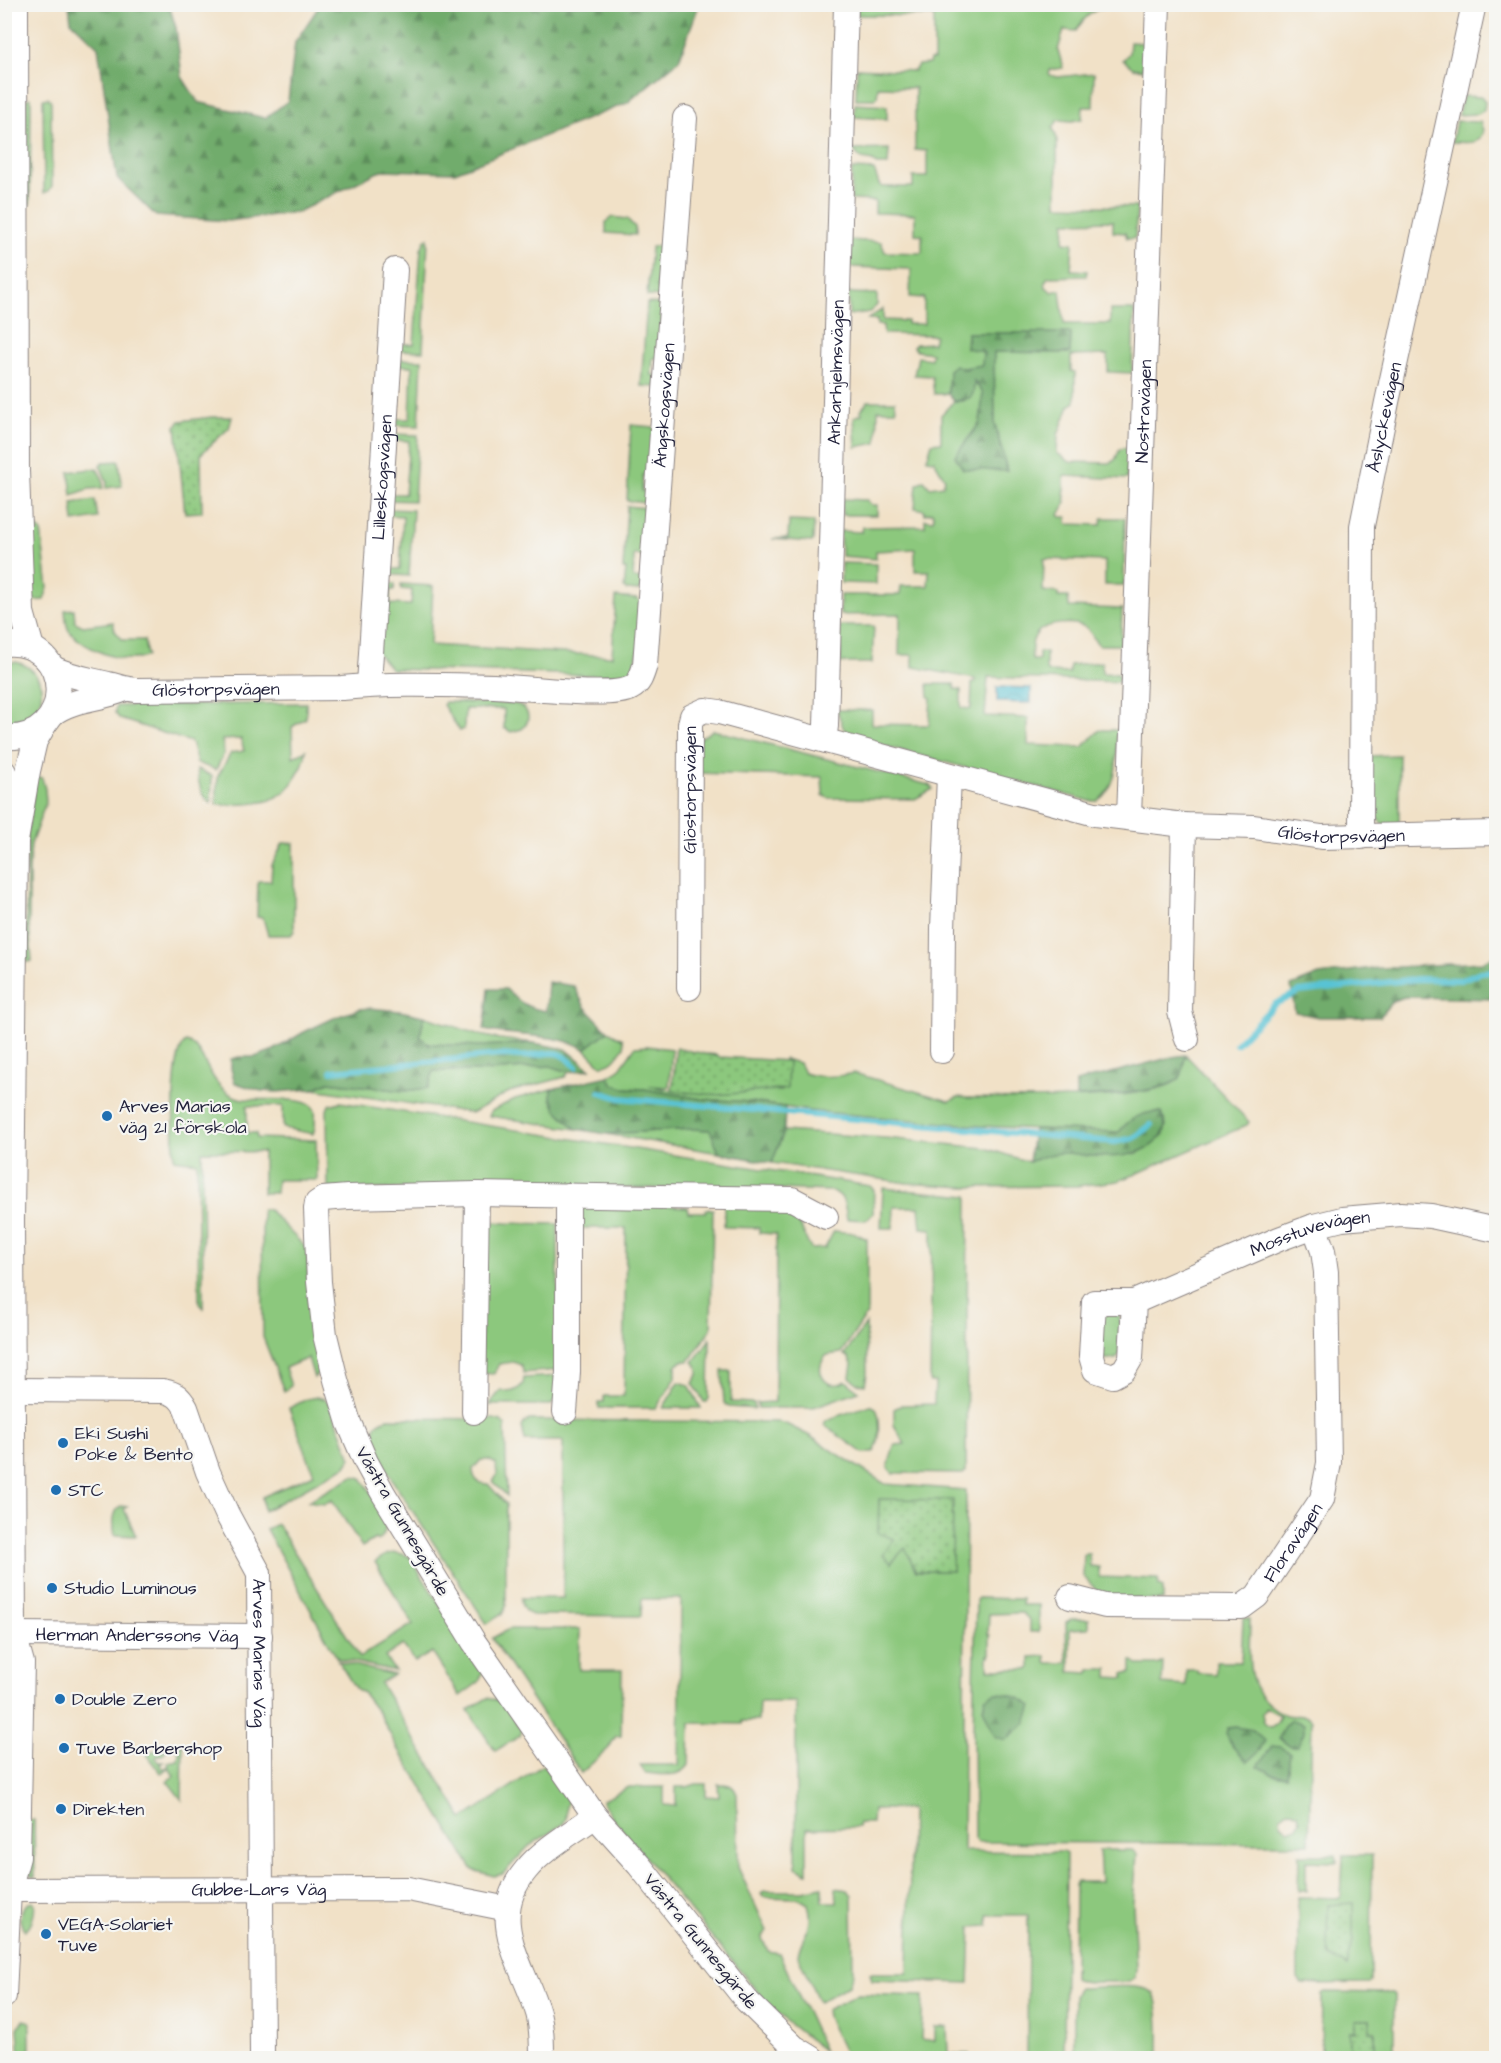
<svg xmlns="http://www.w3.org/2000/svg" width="1501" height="2063" viewBox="0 0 1501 2063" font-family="'Architects Daughter',sans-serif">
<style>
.grass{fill:#8cc87d;stroke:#57755c;stroke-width:1.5;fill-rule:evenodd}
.forest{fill:url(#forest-firs);stroke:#4a6754;stroke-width:1.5}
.park{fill:url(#park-dots);stroke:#57755c;stroke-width:1.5}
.water{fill:url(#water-waves);stroke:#3d7288;stroke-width:1.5}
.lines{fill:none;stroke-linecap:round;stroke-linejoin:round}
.stream{stroke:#58c3d4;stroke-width:6}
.minor-casing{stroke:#8a8281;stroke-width:26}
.minor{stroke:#fff;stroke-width:24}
.poi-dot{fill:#1f6fb2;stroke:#f6f6f2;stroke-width:2}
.labels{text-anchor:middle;stroke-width:4.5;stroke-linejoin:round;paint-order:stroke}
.street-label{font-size:18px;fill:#22223b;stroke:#f6f6f2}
.poi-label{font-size:18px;fill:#22223b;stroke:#f6f6f2;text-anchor:start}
</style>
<defs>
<pattern id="forest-firs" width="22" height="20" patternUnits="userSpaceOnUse" patternTransform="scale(1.5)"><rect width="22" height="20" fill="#71ac6c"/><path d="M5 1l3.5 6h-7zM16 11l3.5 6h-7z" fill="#5c8c5a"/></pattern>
<pattern id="park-dots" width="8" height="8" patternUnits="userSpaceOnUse" patternTransform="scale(1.5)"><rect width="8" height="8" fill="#8cc87d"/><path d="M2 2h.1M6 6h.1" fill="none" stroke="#72a268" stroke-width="1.8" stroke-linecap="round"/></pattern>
<pattern id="water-waves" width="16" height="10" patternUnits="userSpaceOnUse" patternTransform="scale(1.5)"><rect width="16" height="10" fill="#58c3d4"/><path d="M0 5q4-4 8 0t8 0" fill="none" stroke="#4ca7b7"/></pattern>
</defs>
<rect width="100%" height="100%" fill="#f6f6f2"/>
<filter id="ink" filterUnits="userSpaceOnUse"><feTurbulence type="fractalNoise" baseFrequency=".0167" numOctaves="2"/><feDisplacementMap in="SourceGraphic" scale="12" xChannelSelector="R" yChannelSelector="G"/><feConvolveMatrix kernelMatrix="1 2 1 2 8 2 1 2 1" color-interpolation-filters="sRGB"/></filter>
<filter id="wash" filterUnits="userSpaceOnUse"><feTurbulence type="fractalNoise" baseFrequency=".008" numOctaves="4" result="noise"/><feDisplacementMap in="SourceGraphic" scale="24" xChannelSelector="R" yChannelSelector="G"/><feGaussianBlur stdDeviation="1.35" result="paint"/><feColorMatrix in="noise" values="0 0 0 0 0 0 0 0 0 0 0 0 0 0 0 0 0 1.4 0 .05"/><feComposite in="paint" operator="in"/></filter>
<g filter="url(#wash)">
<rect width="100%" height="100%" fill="#f1e1c7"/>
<path class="grass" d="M857,5h290l-1,3c-32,-2 -52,-8 -70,23l-12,-1 -6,20 5,18 -13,2 -1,5 9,2 36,-4 -1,34h-10l-1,12 -10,2 -14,-1 -5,8 4,11v66l80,2 -2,31h-8l-2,-5 -12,-1v-11l-48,1 -1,20 9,1 -2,27 16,1 -1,5 -38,1 -3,5 1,5 6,5 8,-2 4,34h46v-14h24l-2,63 -24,-1v-17l-37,1v15l4,1v30l-6,4 -11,29 -1,18 13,9 40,1 5,-3 5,-11 4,-1 4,3 -1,28 -63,-3v16l2,10 -7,13 2,2h6v7l34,1 1,-7h23l-1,67h-19v-24l-61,-2 -1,32 15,2v4h10l1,10 53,2 -1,33 -2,3h-20c-6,-5 -7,-13 -14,-18 -11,-6 -38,-4 -47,5 -7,7 -7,19 -6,28h7v-8h7v17l2,3 21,1 1,-8 32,-3v11l16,1 1,8 -131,-5 -3,39 43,2v27l54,2 18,-17h17c-1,25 4,56 -20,71h-7l-242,-65 -5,-9 -6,-17h35v14l57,1 2,-27 -2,-1 -1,-13h26l1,5 6,1v18l10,1 1,-26h3v-4l-62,-12v-12h-14l1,-41 -60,1v-20h60l1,-9h27l1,-15h-14v-22l-39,2v8l-35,-3 -1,-25 22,1 1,-5 62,-1v-7l8,1 1,-4 -2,-4 -7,2 -1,-4 -9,-2 2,-24 7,-4 6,7 13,-2 2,-6 -11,-19 -7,-1 5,-16 9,-1v-27l13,-14h10l9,-21 10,13 -3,30 -25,33 52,15 -12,-47 -1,-72 76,1 1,-19 -104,-1 17,19 -2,14 -33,4 -1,24h-14l-2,-18 -18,-1 4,-18 13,2 1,-6 -15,-2 -4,-4 3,-3 17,-1 2,-8 -51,-1 -1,-9h-6v-5l-9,-1 15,-10v11l24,1v3h17v-26l-14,-1 1,-28 -62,-2v-27l32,2 4,10 37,1v-18l-7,-1v-20l-40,-1v-12l-24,-1 1,-31 22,1 5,14 3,3h31v-10h14v-26l-12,-1v-62l-37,-1 -1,10 -2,2h-19l1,-31 57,3 4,-6 11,-1 1,-4h4v-44l-77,-1z
M1130,42l14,1 -1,27 -10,-2 -10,-8 6,-7z
M1463,96l19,1 3,5 -1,8 -6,4 -20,1z
M31,98l-1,106h-7l3,-105z
M48,98l3,3 1,85 -3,5 -5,2 -1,-94z
M855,104l32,2v13l-33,-2z
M1456,121l24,1 3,8c-2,17 -18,12 -31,12z
M889,149l-1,16h-12l-3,-4 -12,-2 -8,-9z
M612,217l15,2 8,8v8l-29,-2v-11z
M428,238l-5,113 -28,-1v-6h19l7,-95 4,-9z
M660,245l6,3 -1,21 -6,1 -2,18 7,1 -1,8 -16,-1 4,-49z
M849,293l28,1v11l-7,7 -21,3z
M647,303l16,1 -4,54h-6l-1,17 6,1 -2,11 -15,-1z
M394,359l28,1 -3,66 -28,-1v-6h19l2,-53 -18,-1z
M868,401h27l1,9h-18l-1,33 -21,4 -2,-30 8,-3 -1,-4z
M631,425l23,2 -4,47 -7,1 -1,16 6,1 -3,11 -18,-2z
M390,434l28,1 -4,66 -28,-1v-6h19l4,-53 -19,-1z
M119,461l3,25 -16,2 1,-6 -7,-17 3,-3z
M97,468l6,12v8l-14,1 -17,6 -3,-23z
M842,499l25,1 4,5h6v10h-35z
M95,500l3,18 -24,4 -2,-19z
M627,506l20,2 -2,51 -9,-5 -2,2 -1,22 9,1 -3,12 -13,-1 -2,-2 2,-19h-3z
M385,509l28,1 -4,66 -27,-2v-5h18l3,-53 -18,-1z
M789,521l25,1 -1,18 -1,2 -40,-3 16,-1z
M34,526l7,5 7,57 -4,12 -16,1 -3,-74z
M841,563l35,1v20l-35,-1z
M383,583l12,1 -1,6h-4v14l21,1 1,-15 -11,-1v-5l32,2 -3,59 182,11 4,-59 21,2 4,3c-1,20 2,64 -16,74l-234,-7 -14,-16z
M74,609l1,13 8,4 30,-4 2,9 8,9h21l3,16c-22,10 -61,-6 -77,-24 -5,-5 -4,-16 -5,-22z
M840,626h34l-2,37h-31z
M16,662c40,10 30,66 -11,59v-58z
M445,702l71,2c13,4 16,16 6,25l-11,3 -7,-4v-19h-39l-1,20 -4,2 -17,-26z
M306,703v15l-14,9 1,30 13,-7c-1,11 -4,17 -10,27 -17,31 -44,26 -75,28l-5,-1 2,-28 13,-23 13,-2 -3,-12 -19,1 2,13 -8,17 -19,-7 -6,-21 -71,-23 -5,-6 1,-7z
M713,730l216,55 4,4 -18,10 -87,-1 -5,-3 -1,-18 -125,-4v-33z
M1399,755v70h-14l-13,-10 -4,-59z
M197,769l15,7 -1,27c-11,-5 -13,-24 -14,-34z
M36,775l6,3 3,11 1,13 -15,42 -2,25v55l3,37 -6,1 1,-126z
M283,843h11v88l-3,4h-23l-5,-17 -6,-1 1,-36h13l1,-16z
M424,1016l56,19 19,4 35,4 -52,3 -54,-2 -8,-7z
M608,1031l15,8 1,8c-6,8 -12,19 -23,18l-16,-16z
M186,1042c20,4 21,47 53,56 15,5 71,-5 76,13 1,3 0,6 0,9 1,6 0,9 -2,14l-30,-6v-22h-36v27h9l1,5 59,2 1,40h-40l-1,13h-13v-41l-61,-1 1,157 -4,-4 -2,-142 -23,-3c0,-21 -4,-108 12,-117z
M647,1046l25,3 -3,38 -20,-1 39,7 6,-10 8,-7 6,-22 10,1 -1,33 65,3 2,-32 15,4 5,10c15,5 35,4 50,0l95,28 9,-4 10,1c41,1 180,5 210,-18 7,-6 4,-17 8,-25l63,67 -2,3 -113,50 -16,6 -41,5 -113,1 -57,-4 -135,-20 12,-32 101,7 100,10 44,14 21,-8 16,-2 25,4 45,-2 15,-8 13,-12 2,-9 -5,-13c-19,-1 -28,9 -42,21l-139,-7 -170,-15 -60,-9 -48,-3 -58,-10 -21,-1 -10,-4 -5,-8 11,-6 16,-23z
M550,1066l19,6 -4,5 -56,15 -37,21 -159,-24 16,-7 75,9 24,-3 5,-17h56z
M551,1089c1,19 13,27 25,40l-87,-13 2,-5 24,-12z
M340,1102l530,84 4,4 -1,24 -7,6 -19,-1c-2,-12 -2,-25 -16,-28l-83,-3 -420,1 -1,-79 2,-5z
M692,1129l19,1 8,23 -113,-19z
M883,1188l85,8v3l-2,272 -3,3 -70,-1 -5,-5 5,-20 2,-3 10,-1 -11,-19v-16l8,-4 32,-1 1,-22h-5l2,-153 -11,-1 -2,-21h-25l-1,21h-12z
M572,1199l115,8 1,5h18v-3h7l-2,120 -22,32h-7l-6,5v12l-20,30h-57v-6h5v-6h20l2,-168h-51z
M724,1200c28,4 57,1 75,24 6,8 6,18 13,25l13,-1 9,-17 21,2 12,6v75l-26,39 -14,2c-16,16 0,38 19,26l13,10 -48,17h-53l-1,-5 18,-1 1,-168 -17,-1v-5l-35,-1z
M262,1209l7,1 38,39 2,56 11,60 -2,8 -4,5 -6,-20 -23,10 6,18 -7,5 -21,-54z
M482,1221l25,2 51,1v146l-34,3 -3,-8 -8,-3 -14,2 -5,10 -14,-1z
M1101,1313h15l4,5 -1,37 -3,4h-14z
M866,1324l1,50 -2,11 -8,-2 -7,-6 2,-13 -4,-7 -4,-2z
M710,1339l-1,59 -2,4h-3l-11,-19c6,-7 8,-15 0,-21z
M722,1371h9v31l23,1 1,6 -26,-2 -5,-4z
M558,1376l-1,23 -6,6h-62l12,-15c9,4 16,1 22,-6l1,-6z
M679,1382l10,3 12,23h-38z
M317,1397l7,2 7,6 20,53 -5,8 -82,45 -2,-14 52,-23 -25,-66 18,-9z
M870,1405l6,3c5,11 5,36 -3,45h-10l-39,-28 2,-5z
M388,1418l105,1 8,2 4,4 2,71 -14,-14 4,-7 -1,-11 -7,-4h-8l-8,9c0,10 5,15 15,15l18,20v101l-3,8 -16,11 -93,-141 -23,-47 6,-12z
M530,1420l249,2 7,2 22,11 77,49 81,6 -3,361 100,1 3,2 -2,204h-37l1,-143h-40v11l-17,1 -2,56 -97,-3 -2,-7h38l3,-164h-38l-1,14h-13l-1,4 -51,1v45l-11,-6v-165h-37l-1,19h-16v3l-52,-1 -1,42c-9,14 -29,9 -44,8l-5,-8h39l2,-166h-39l-1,17 -108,-1c-9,-3 -12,-7 -12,-17h42v-157h-38l-3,-14 3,-5zM889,1536l62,35h-35l-11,-24 -14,16 3,-24z
M353,1476l9,2c9,16 37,47 16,63l-3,-2 -13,8 -30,-47 -8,4 -16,-3z
M121,1506l6,1 -3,2 12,27 -21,-1c-2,-9 -3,-24 6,-29z
M277,1524l83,133 53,-33 -38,-62c12,-9 19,-12 34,-6l74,116 -4,10 -19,14 -28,-44 -17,10 -12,-17 -18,12 10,14 -58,-13 -71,-129z
M1084,1554h5l1,12 9,1v10l59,2 1,7 4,2v12l-58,-1 -22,-23z
M978,1598l44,1v6h17v27h-9v-12l-8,-7 -33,1 -1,20 2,1v21l-2,-1v14h42v-12l16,-1v7h21l-1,-41 5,-3h18v9l-19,1v43l19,1 1,-4h18v8l16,1v-5h7v-12h3l3,4h21l5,-3 -1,22 24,2v-16h11v3l19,1v-12h25l2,-44 7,1c0,31 -7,65 20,86 5,4 10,8 16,10 9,2 19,-2 26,5l-3,124 -332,-2 -3,-4 -1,-106 3,-132zM995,1693l31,30 -21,17 -22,-32 3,-10zM1266,1708l14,7 -3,7 -6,5c-8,-2 -8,-8 -9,-14zM1264,1758h25l-2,18 -16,-3 -13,-7zM1290,1810l8,4 2,7 -3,6 -9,3 -7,-6 -1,-7 6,-6z
M509,1629h71l-1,41h43l-1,66h-5l-8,13 -27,24 -87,-131 -2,-4z
M338,1661l56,14 -14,8 83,136 80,-54 25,35 -2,7v12l-3,5 -34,22 -26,28 -9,2 -21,-6 -77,-125 -17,-31 -17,-22 -5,-1z
M487,1698l13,3 22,29 -2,6 -25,15 -27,-41z
M183,1744l-1,56 -15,-19 7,-5 -5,-8 -8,5 -15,-20 20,-5 -2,6 -7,2 -1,2 2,4h5l-3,2 3,5 6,-3 -2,-4 11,-2 1,-9 -5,-5z
M696,1784h10v12l13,1 -1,-13c10,0 15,0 19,10l1,73 29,64 -5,7 6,13 11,2 45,98 -37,-29 -20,-19 -157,-188 -8,-14 26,-14h36v18l12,1v-19h11z
M24,1820h10l1,57h-2l-9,-12z
M1099,1850h33l5,4 -4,49 3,65 -1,10 -6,4h-49l-6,-3 1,-94 2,-3h24z
M1299,1855h37l1,7 -31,-1v30h-8z
M1343,1855h29l-1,126 -1,2 -68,1 -4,-5v-82l43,1z
M822,1887l1,15h14l-1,-14 11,2 5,5 1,78 -4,12 -30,17 -21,-46c2,-21 18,-26 10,-52l-10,-6 -35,-1 -2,-3 3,-3h39z
M32,1901l2,2c2,9 -2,22 -9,27 -9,-10 -5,-23 7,-29z
M1078,1988c15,0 65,-6 75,5 8,9 6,52 6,65h-85v-62z
M1325,1992l67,1 2,2v63h-19v-27h-5v-11h-13l-1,11h-6v27h-29l1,-64z
M858,1994l65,2 -2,43 14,2v-14h12l1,27h21v4h-122l-20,-41 -1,-7z
M24,2020l6,2v36h-10l-2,-30z"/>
<path class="forest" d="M69,5h100l7,23 6,49 16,25 67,16 23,-17 7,-59 25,-37h379l-20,55 -52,43 -172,69 -73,-2 -84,42 -70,9 -72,-5 -39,-38 -19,-131 -27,-26z
M967,333h104l-1,20 -76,-1 1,72 12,47 -44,-2 -8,-13 25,-33 3,-30 -9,-12c1,17 -3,19 -20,20l-6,-7 1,-24 6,-5 8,3 19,-3 1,-13 -17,-4z
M1496,955v44l-91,-2 -13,4 -12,16h-62l-23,-5 -4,-26 28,-11 46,-6 117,-7z
M548,982l26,4 11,21 23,24 -23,18c-27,-16 -70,-12 -101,-19l5,-41h17c14,14 21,19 40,22z
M369,1008l31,3 24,5 -4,20 8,8 54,2 52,-3 32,6 24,20 -21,3 -19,-6 -61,5h-55l-6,17 -24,3 -75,-9 -16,7 -37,3 -15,-1 -26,-8 -4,-14v-10l8,-2h16l19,-7 30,-18 32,-15 24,-8z
M1186,1055c-4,7 -1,15 -6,22 -11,16 -83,19 -104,20v-15l96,-25z
M608,1076l5,8 10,4 21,1 58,10 48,3 35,5 -1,24 -12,32 -53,-10 -9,-23 -18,-1 -86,5 -30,-5 -20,-20 -5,-11v-9z
M1153,1112h9c4,13 5,19 -5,29 -17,16 -43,17 -65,15 -9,0 -19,-4 -28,-3 -12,0 -24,4 -35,9l4,-33 86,3c9,-12 19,-18 34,-20z
M995,1693c15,0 25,4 37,13l-6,17 -21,17 -10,-4 -12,-28 2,-10z
M1292,1720l12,4v9l-7,13c-8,1 -12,-3 -18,-8 3,-8 5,-15 13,-18z
M1235,1727l18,3 12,11 -5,9 -13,12 -14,-15 -7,-14 2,-5z
M1272,1746l8,1 10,6 -3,23 -16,-3 -13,-7z"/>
<path class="park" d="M212,417h20l-3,11 -28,26 1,58 -17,1 -9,-87 4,-5z
M676,1048l44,9 68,4 -1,28 -70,6 -45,-4z
M879,1499l74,1 -1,71h-36l-11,-23 -14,15 -8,-8 11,-16 -16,-6z
M1353,1903v37l-6,27 -17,-11 -3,-15 1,-36z
M1356,2020h14v11h5v27h-25v-27h6z"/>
<path class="water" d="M997,687l34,1v15l-34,-1z"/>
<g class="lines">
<path class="stream" d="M1236,1044l39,-40 24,-12 119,-13 43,1 19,-8 16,-1
M332,1071l168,-16c9,0 19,2 29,1 23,-3 29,-9 47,11
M600,1092l19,6 496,44 19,-4 17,-13"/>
</g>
</g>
<g filter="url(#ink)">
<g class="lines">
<g class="minor-casing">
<g id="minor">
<path d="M16,4l1,467 5,141 10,36"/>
<path d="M4,644c70,-7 73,98 0,93"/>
<path id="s1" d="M53,668c18,9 35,11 55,16 10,2 17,5 28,6l206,-2c49,-5 102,-3 152,-2 28,1 115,13 137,2 9,-5 11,-13 14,-23l40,-547"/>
<path id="s2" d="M369,685l26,-415"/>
<path d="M52,714c21,-16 47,-14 71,-24"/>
<path id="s3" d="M824,740l2,-14 20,-722"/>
<path d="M4,772l9,52"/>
<path id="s4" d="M1129,817l29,-813"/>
<path d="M1184,825l-4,187 7,27"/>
<path id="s5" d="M1361,837l1,-311 25,-124 87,-398"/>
<path id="s6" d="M689,988l1,-264 2,-8 13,-6 14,2 376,102 89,11 70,2 68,10 174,-4"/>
<path d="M942,1051l1,-123 6,-153"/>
<path id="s7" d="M1134,1302l-3,56 -7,12 -11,6 -18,-6 -4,-14 3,-54h40l145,-63 35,-13 28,-7 59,-5 30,2 65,14"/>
<path id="s8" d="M14,1390l149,1c12,2 17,6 23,17l22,64 19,42 32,59 3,485"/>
<path d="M474,1412l3,-218"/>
<path d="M565,1412l3,-40v-177"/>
<path id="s9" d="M1070,1597l35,9 137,1 15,-11 65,-97 7,-36 -3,-191 -3,-21 -9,-25"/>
<path id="s10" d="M14,1634l246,2"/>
<path d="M4,1690l1,-29 9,-27"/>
<path id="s11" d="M9,1890l399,-1 100,20"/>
<path d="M4,1996l5,-106 9,-33 4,-194 -8,-29 -2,-413 4,-380 12,-70 7,-30 11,-19"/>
<path d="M542,2058c0,-15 0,-30 -4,-45 -15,-50 -53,-94 -12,-143 18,-22 46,-37 69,-54"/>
<path d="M812,2058l-18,-11 -47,-46 -108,-136 -44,-49 -121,-174 -91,-149 -17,-31 -17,-39 -13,-43 -11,-45 -6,-53 -3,-73 1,-6 6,-4 25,-2 129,-3 315,5 34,18"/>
</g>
</g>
<use href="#minor" class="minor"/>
</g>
</g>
<g class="poi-dot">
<circle cx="107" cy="1116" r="6"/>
<circle cx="63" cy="1443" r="6"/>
<circle cx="56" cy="1490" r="6"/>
<circle cx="52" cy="1588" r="6"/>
<circle cx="60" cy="1699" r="6"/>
<circle cx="64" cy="1748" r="6"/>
<circle cx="61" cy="1809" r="6"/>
<circle cx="46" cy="1934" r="6"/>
</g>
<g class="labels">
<g class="street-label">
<text dy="6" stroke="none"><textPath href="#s3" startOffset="368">Ankarhjelmsvägen</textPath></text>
<text dy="6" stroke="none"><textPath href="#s1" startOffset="870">Ängskogsvägen</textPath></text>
<text dy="6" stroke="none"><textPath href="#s4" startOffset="406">Nostravägen</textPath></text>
<text dy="6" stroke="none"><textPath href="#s5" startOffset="422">Åslyckevägen</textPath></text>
<text dy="6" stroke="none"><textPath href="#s2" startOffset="208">Lilleskogsvägen</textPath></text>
<text dy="6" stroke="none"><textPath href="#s1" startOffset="166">Glöstorpsvägen</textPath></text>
<text dy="6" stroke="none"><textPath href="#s6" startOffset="198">Glöstorpsvägen</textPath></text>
<text dy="6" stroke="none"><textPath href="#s6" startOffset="938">Glöstorpsvägen</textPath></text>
<text dy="6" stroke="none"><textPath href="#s7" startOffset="400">Mosstuvevägen</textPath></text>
<text transform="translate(403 1521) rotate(60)" y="6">Västra Gunnesgärde</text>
<text dy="6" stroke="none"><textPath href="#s9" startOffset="256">Floravägen</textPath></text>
<text dy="6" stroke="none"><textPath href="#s10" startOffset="123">Herman Anderssons Väg</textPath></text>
<text dy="6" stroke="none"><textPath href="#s8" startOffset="440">Arves Marias Väg</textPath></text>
<text dy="6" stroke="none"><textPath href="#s11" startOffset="250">Gubbe-Lars Väg</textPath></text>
<text transform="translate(701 1941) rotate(51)" y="6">Västra Gunnesgärde</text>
</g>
<g class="poi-label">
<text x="119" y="1112">Arves Marias<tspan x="119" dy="21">väg 21 förskola</tspan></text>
<text x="75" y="1439">Eki Sushi<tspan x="75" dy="21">Poke &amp; Bento</tspan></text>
<text x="68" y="1496">STC</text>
<text x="64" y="1594">Studio Luminous</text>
<text x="72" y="1705">Double Zero</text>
<text x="76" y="1754">Tuve Barbershop</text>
<text x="73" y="1815">Direkten</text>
<text x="58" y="1930">VEGA-Solariet<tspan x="58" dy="21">Tuve</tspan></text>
</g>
</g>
<rect width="1501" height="2063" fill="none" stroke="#f6f6f2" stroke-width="24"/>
</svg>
